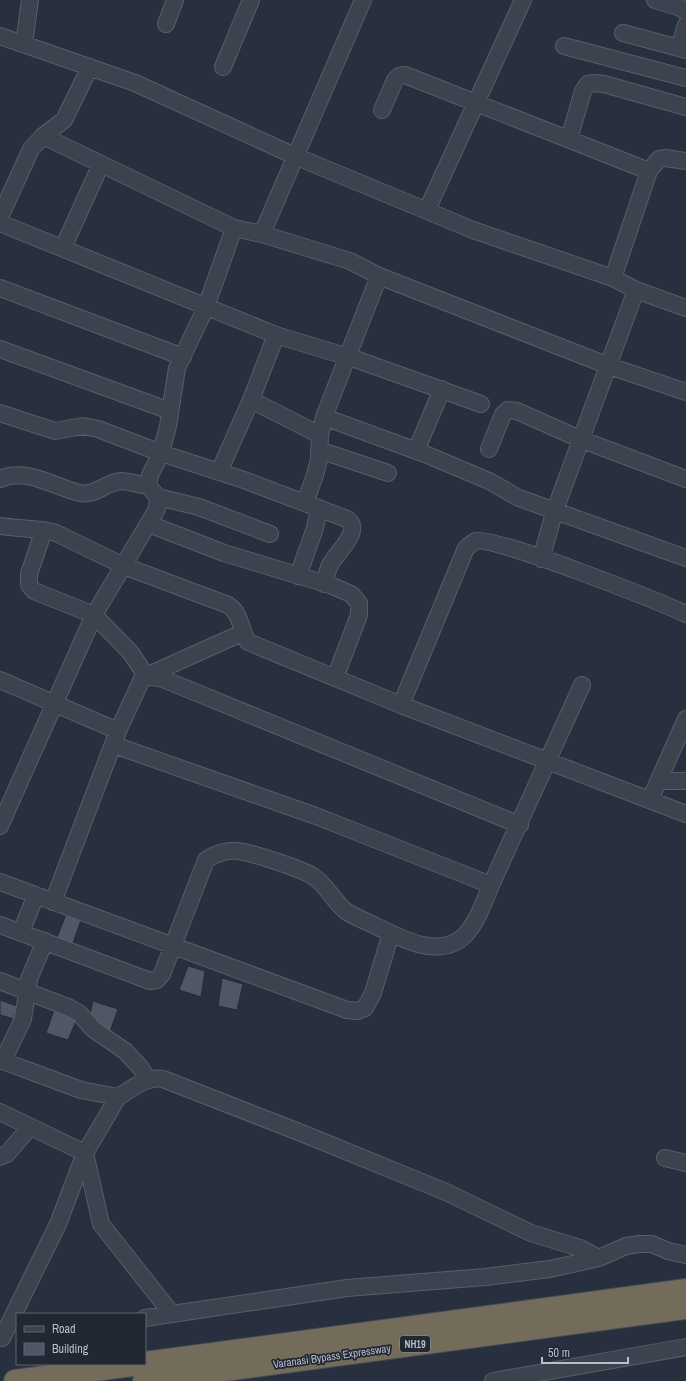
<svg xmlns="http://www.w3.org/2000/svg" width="686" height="1381" viewBox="0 0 686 1381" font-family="'Archivo Narrow',sans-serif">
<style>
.building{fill:#4f5767;stroke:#232a36}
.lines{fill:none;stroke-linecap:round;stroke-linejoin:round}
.minor-casing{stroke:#575e69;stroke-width:18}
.highway-casing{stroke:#444b56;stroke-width:24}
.minor{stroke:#3c434f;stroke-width:16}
.highway{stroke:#746c5a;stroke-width:22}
.labels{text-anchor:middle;stroke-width:3.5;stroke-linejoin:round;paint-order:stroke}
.shield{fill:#212834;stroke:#8b919c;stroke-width:1}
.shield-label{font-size:10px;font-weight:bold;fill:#b9bec9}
.street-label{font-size:11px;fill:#b9bec9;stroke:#212834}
</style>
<rect width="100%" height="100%" fill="#28303f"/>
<path class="building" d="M66,914l15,6 -9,26 -16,-6z
M188,966l17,5 -4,26 -22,-7z
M222,978l21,6 -6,26 -19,-4z
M0,1000l17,6 -3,13 -14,-4z
M93,1001l25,8 -8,23 -22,-10z
M54,1010l23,9 -9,21 -22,-7z"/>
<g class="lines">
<g class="minor-casing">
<path id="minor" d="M655,0l26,8 5,4
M166,24l9,-24
M686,25l-7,23 7,2
M623,33l56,15
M0,36l135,47 160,73 178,74 140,48
M24,44l6,-44
M564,46l122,32
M223,67l28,-67
M382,110l13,-30 4,-4 6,-1 244,96
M43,136l191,92
M569,139l14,-48 5,-7 7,-1 9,1 82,23
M686,161l-20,-3 -7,1 -10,12 -36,107 23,12 50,18
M427,210l96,-210
M0,217l31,-68 12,-13 21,-16 26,-53
M0,223l276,112 79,24 126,45
M262,234l88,27 29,15 230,90 77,26
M63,248l38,-84
M0,288l183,69
M0,349l170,62
M251,400l69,35
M0,413l55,18 28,-5 15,3 63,24 83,27 103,39c17,11 -12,35 -17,46 -3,6 -4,13 -6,19
M324,417l101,37 64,27 30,17 167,60
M489,449l14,-35 5,-4 9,1 63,28 106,40
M319,450l69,23
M416,451l26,-62
M219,472l32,-72 25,-65
M0,479c26,-12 54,8 80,14 16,3 26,-11 41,-12 8,0 19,4 27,5
M158,497l41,10 71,27
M305,503l10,-28 4,-16 1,-24 4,-18 55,-141
M149,524l75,29 106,32 21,9 8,9v12l-24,63
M0,526c19,3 38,2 56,7l68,33 104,39c13,8 12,24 20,37l153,63 285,109
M44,530l-15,44v11l5,6 60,24 37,38 15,23 96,-43
M541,559l14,-49 81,-220
M298,576l17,-48 4,-20
M0,680l118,51
M401,705l65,-157c3,-2 7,-6 10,-7 19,-5 184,61 210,73
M114,745l202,71 175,69 91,-200
M659,781h27
M650,800l36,-81
M0,826l94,-211 63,-106 1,-12 -10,-11 2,-11 11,-22 7,-27 9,-58 29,-61 28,-79 28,6 101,-234
M0,882l347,128 10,1 8,-3 8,-15 18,-60
M53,902l65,-171 24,-52 4,-3 17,3 357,146
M0,925l150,56 7,-1 5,-6 44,-114c9,-6 19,-10 31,-9 13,1 66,18 77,26 14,9 20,26 33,35 8,5 18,9 27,13 26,13 67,36 92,9 12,-14 18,-32 25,-49
M21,932l15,-37
M0,981l70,27 9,5 14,16 32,22 15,16 8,12
M0,1060l81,30 37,7c14,-8 28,-21 45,-18l141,55 142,58 85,41 49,15 19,10
M3,1061l20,-42 6,-40 16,-38
M0,1112l85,41 16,71 71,90
M0,1157l7,-3 23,-27
M665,1158l21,5
M145,1318l202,-30 138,-11 65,-8 49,-11 27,-12 14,-2h12l16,7 18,4
M2,1338l56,-114 27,-71 33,-56
M493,1381l193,-34"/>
</g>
<g class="highway-casing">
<path id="highway" d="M145,1363l541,-73
M15,1381l125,-17
M144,1381l542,-73"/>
</g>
<use href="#minor" class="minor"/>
<use href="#highway" class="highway"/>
</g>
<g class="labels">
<rect class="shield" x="400" y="1336" width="30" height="16" rx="3"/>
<g class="shield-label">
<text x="415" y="1348">NH19</text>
</g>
<g class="street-label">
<text transform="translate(332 1356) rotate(-8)" y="4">Varanasi Bypass Expressway</text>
</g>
</g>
<rect x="16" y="1313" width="130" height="52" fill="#212834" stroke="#5e6470"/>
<rect x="24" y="1326" width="20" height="6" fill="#3c434f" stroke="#5e6470"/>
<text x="52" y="1333" font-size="12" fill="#b9bec9">Road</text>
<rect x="24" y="1343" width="20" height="12" fill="#4f5767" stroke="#5e6470"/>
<text x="52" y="1353" font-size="12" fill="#b9bec9">Building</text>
<path d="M542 1357v6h86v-6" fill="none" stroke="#b9bec9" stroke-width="2"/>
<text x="548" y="1357" font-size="12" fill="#b9bec9" stroke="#212834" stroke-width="3" paint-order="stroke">50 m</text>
</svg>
